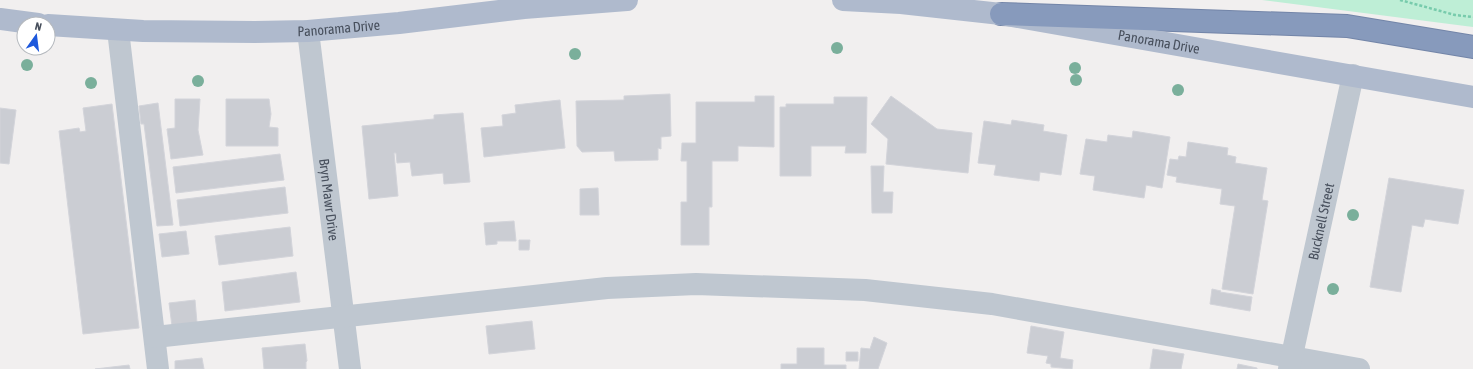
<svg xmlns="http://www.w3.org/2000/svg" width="1473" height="369" viewBox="0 0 1473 369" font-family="'Asap Condensed',sans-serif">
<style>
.green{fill:#beeed6}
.building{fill:#cbcdd3;stroke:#d3d4da}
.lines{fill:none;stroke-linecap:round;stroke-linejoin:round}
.highway-casing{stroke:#7385a8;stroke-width:24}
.path{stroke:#77cbac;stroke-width:2.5;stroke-dasharray:3 2;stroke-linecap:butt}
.minor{stroke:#bfc7d0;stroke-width:22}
.major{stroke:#afbacd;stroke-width:22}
.highway{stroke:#879abc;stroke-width:22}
.tree{fill:#7aaf9b}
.labels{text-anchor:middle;stroke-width:3;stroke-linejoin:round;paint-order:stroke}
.street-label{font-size:14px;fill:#474f5c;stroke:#fff}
</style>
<rect width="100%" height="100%" fill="#f1efef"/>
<path class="green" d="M1262,0h211v27z"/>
<path class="building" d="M670,94l1,42 -10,1v12l-3,-1v12l-43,1 -1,-10 -32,1 -5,-6 -1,-45 48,-1v-4z
M755,96h19v51l-36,-1v15h-26v46h-3v38h-28v-43h6v-41h-6l1,-18h14v-41h59z
M891,96l46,33 35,4 -4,40 -82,-9 2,-25 -17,-15z
M834,97h33l-1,56h-21l1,-7h-35v30h-31v-69h6v-3h48z
M175,99h25l-2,31 5,25 -32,4 -4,-30 8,-1z
M226,99h43l2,15 -2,13 9,1v18h-52z
M560,100l5,48 -81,9 -3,-29 22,-2 -1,-11 14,-2 -1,-8z
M158,103l15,122 -16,1 -13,-102h-3l-2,-18z
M112,104l27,224 -56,6 -24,-203 20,-3 1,4 6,-1 -3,-23z
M0,108l16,2 -7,54 -9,-1z
M463,113l7,69 -26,2 -1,-11 -31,3 -2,-14 -13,1 -1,-10h-2l4,43 -29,3 -7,-73 72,-7v-4z
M1012,120l32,5 -1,6 24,4 -6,40 -21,-3 -1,9 -45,-6 2,-10 -18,-2 6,-42 27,4z
M1133,131l37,6 -8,51 -16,-3 -2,13 -51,-8 2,-14 -15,-2 6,-35 21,3 1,-7 24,3z
M1188,142l40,6 -1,7 9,2 -1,6 32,5 -5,32 6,1 -15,93 -31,-5 13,-83 -15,-2 2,-15 -46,-7 1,-5 -10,-2 3,-16 8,1 1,-4 7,1z
M280,154l4,26 -108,13 -3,-26z
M871,166h13l-1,26h10l-1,21h-20z
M1389,178l75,12 -6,34 -33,-5 -2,8 -11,-2 -11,67 -31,-5z
M285,187l3,26 -108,13 -3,-26z
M598,188l1,27h-19v-26z
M514,221l2,20h-19v3l-11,1 -2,-22z
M290,227l3,29 -74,9 -4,-29z
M186,231l3,23 -27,3 -3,-23z
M519,240h11l-1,10h-10z
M296,272l4,30 -75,9 -3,-29z
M1212,289l9,2 -1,1 32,5 -2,14 -40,-7z
M195,300l2,23 -25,3 -3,-23z
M532,321l3,28 -46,5 -3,-28z
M1031,326l33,6 -4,26 13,2 -1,9 -21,-2v-3l-5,-1 2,-7 -21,-3z
M874,337l13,6 -9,26h-19l2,-21 9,1z
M305,344l2,17 -1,1v7h-42l-2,-21z
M797,348h27v17h22v4h-65v-5h16z
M1153,349l31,5 -3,15h-31z
M846,352h12v9h-12z
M202,358l2,11h-29v-8z
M1238,364l19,4v1h-20z
M129,365l1,4h-35z"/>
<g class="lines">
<g class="highway-casing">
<path id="highway" d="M1001,14l346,12 126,21"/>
</g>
<path class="path" d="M1400,0l55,15 18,2"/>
<g class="minor">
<path d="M118,30l40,339"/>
<path id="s1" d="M308,31l42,338"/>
<path d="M155,337l452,-49 89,-4 169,6 127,14 367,65"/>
<path id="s2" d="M1289,369l64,-294"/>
</g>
<g class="major">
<path id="s3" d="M843,0l58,3 100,11 472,83"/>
<path d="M0,19l38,5"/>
<path id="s4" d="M48,25l95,6 112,1 53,-1 91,-8 125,-15 103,-8"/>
</g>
<use href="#highway" class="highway"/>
</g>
<g class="tree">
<circle cx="837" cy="48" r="6"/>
<circle cx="575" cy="54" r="6"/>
<circle cx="27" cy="65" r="6"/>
<circle cx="1075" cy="68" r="6"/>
<circle cx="1076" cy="80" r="6"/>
<circle cx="198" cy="81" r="6"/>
<circle cx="91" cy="83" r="6"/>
<circle cx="1178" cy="90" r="6"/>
<circle cx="1353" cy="215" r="6"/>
<circle cx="1333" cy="289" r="6"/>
</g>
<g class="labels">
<g class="street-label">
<text dy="5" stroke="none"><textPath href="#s4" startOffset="291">Panorama Drive</textPath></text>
<text dy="5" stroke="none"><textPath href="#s3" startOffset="319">Panorama Drive</textPath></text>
<text dy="5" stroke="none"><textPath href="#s1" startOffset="170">Bryn Mawr Drive</textPath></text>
<text dy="5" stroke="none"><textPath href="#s2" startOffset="151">Bucknell Street</textPath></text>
</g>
</g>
<g transform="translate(36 36) rotate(14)"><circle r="19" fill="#ffffff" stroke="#b5b9be"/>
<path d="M0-3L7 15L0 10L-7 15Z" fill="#1d58dc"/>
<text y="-6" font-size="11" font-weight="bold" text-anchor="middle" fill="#474f5c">N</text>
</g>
</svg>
